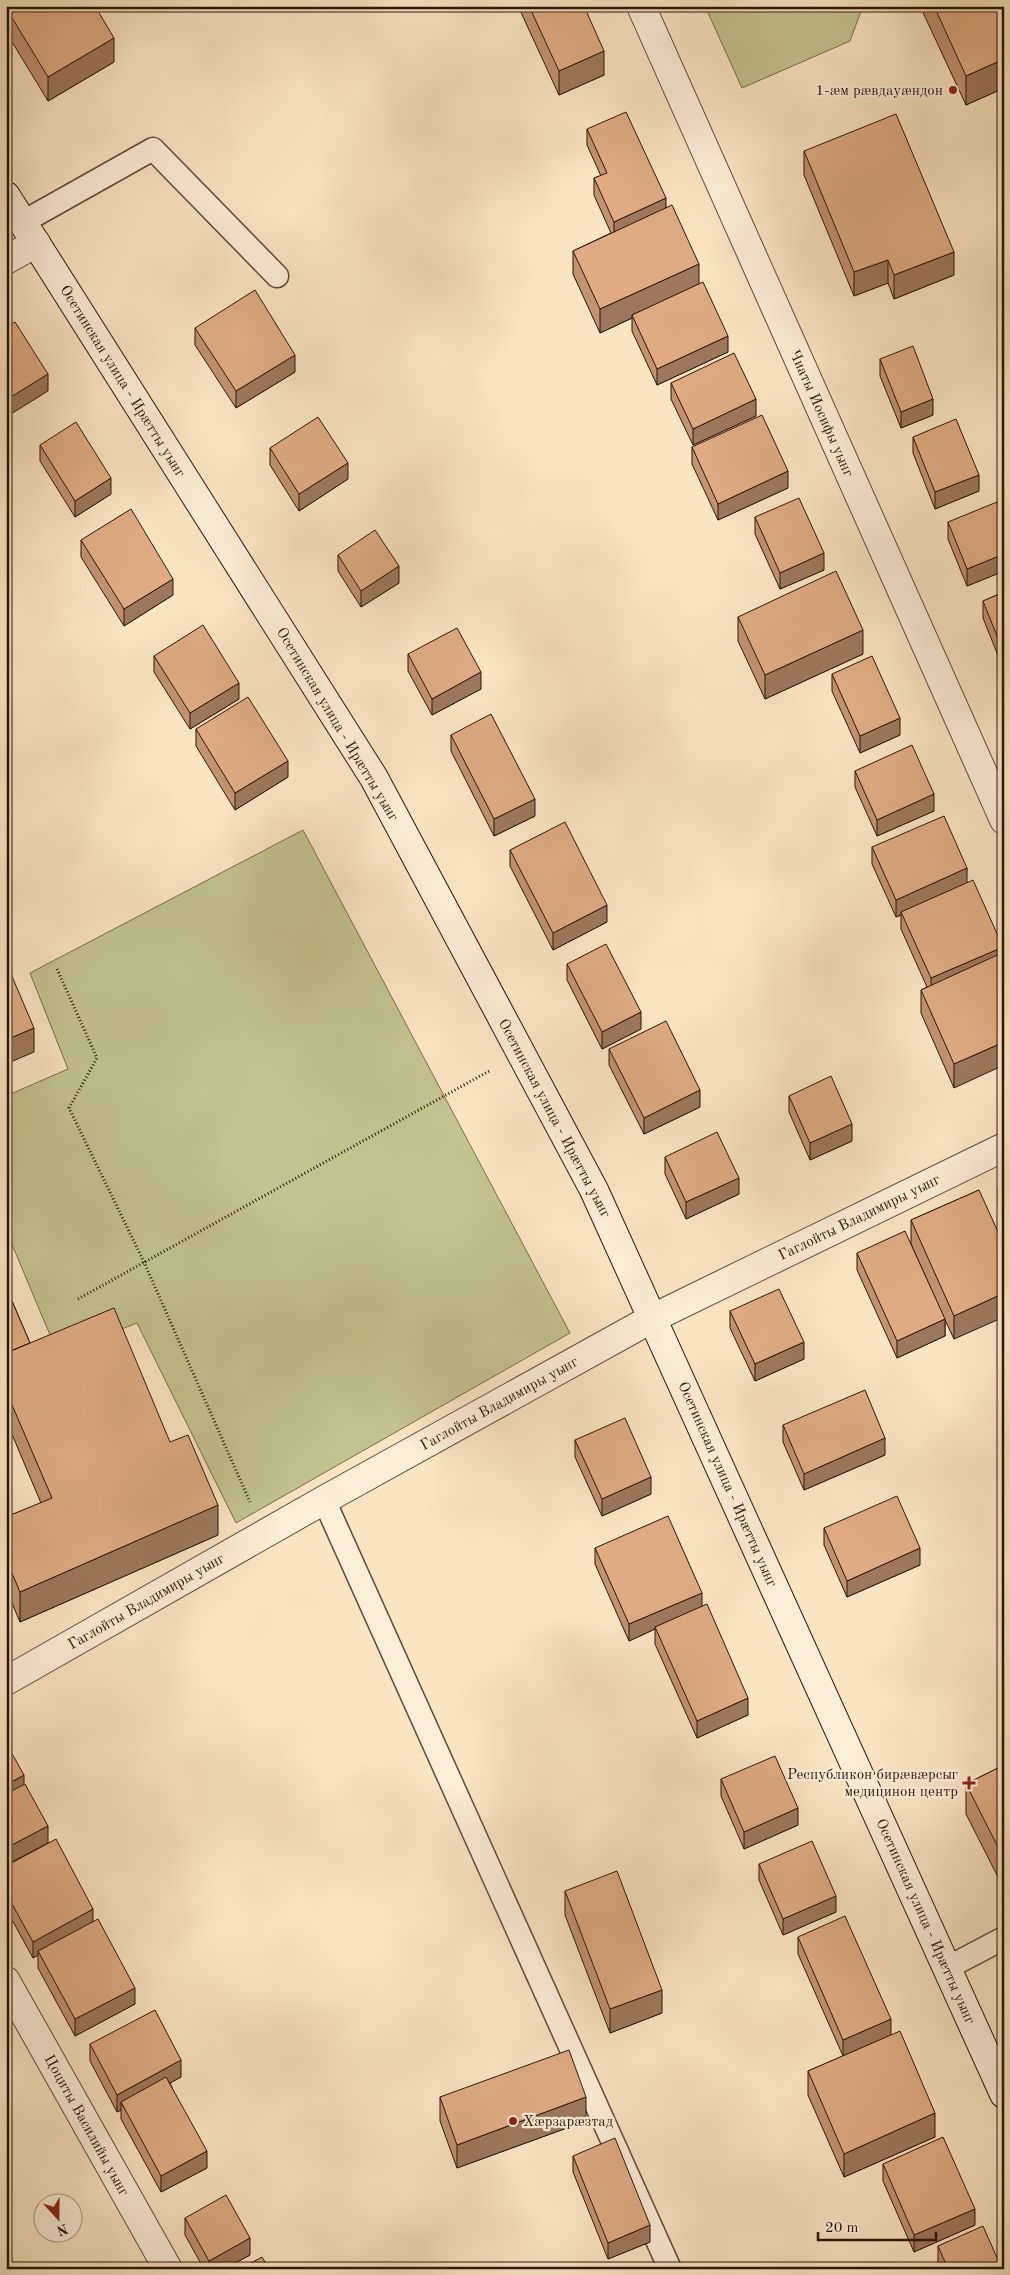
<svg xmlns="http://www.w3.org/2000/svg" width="1010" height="2275" viewBox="0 0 1010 2275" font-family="'Old Standard TT',serif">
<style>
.green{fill:#c3c390;stroke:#786c4e}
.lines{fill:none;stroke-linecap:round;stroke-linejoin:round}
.lane-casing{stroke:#604939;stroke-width:25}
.street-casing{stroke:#604939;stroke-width:30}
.secondary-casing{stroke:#2c150b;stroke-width:30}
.path{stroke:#2c150b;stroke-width:3;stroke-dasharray:1 2.5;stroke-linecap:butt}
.lane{stroke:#fceed8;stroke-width:22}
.street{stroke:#fceed8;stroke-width:28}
.secondary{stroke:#fceed8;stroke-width:28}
.wall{fill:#c19371;stroke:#2c150b}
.shaded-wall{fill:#9d785c;stroke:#2c150b}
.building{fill:#e0ab83;stroke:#2c150b}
.poi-dot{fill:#8f2418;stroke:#fceed8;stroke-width:2}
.labels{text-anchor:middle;stroke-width:4.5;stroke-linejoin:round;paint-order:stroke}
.poi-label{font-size:15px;fill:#2c150b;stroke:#fceed8;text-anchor:end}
.street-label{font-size:15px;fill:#2c150b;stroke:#fceed8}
</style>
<rect width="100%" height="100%" fill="#fae5c3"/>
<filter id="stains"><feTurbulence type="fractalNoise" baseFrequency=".004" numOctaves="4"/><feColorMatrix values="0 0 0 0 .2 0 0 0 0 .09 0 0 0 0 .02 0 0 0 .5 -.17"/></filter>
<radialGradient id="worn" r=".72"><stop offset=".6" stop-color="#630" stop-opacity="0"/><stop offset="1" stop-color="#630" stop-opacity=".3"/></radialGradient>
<path class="green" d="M705,6h158l-13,35 -108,47z
M303,830l267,503 -334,190 -99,-200 -79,31 -52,-124v-134l62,-27 -38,-96z"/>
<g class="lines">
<g class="lane-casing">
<path id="lane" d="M23,222l130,-73 124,127
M324,1500l346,769
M947,1968l57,-30"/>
</g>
<g class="street-casing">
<path id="street" d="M641,6l363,814
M6,260l30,-17
M6,1681l318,-181 329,-182 351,-171
M6,1981l162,288"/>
</g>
<g class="secondary-casing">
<path id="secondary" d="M6,196l368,582 220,412 410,904"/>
</g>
<path class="path" d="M57,969l40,89 -28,50 75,154 106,240
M78,1299l413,-229"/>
<use href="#lane" class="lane"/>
<use href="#street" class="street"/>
<use href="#secondary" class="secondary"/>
</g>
<path class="wall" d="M6,6l108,56 -66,39 -42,-69z
M518,6h66l20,69 -45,20z
M920,6h84v82l-38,17z
M587,129l79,79 62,144 -71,33 -25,-54v-13l-32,15 -27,-59v-23l38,-18 -17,-38v-17l7,-2 -14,-31z
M804,151l150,124 -60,24 -6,-16 -34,13 -50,-121z
M195,328l100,44 -59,36 -41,-63z
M880,359l53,56 -32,13 -21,-52z
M671,383l85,33 -63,29 -22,-46z
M913,437l66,54 -44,18 -22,-56z
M40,445l71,49 -36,23 -35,-56z
M692,447l96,41 -70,32 -26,-56z
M270,448l78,31 -49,32 -29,-46z
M755,517l69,53 -44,19 -25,-55z
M1004,517v54l-37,15 -19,-47v-17z
M81,540l92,55 -49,31 -43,-69z
M338,555l61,28 -38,24 -23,-36z
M1004,592v70l-3,1 -18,-45v-17z
M738,617l125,37 -98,45 -27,-58z
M408,654l73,35 -49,26 -24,-44z
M154,656l85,43 -49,30 -36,-57z
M832,674l68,61 -40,18 -28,-62z
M196,729l92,48 -53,33 -39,-64z
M451,735l84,81 -41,20 -43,-85z
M855,771l79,40 -57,25 -22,-49z
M872,847l95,21 -13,220 -33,-75v-23l6,-3 -26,-58v-14l-5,2 -24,-53z
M510,850l97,72 -54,28 -43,-84z
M567,964l74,65 -39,20 -35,-69z
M609,1049l91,58 -56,27 -35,-69z
M789,1096l63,45 -42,19 -21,-48z
M665,1157l74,37 -53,25 -21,-45z
M1004,1186v33l-6,-14v-16z
M979,1190l-25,149 -9,-19v16l-48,22 -40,-88v-17l74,36 -20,-45v-24z
M6,1287l24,56 140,99 48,93 -198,87 -14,-33v-72l35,-14 -35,-83z
M730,1311l74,48 -49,22 -25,-53z
M783,1425l102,30 -81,35 -21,-48z
M575,1440l76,54 -49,22 -27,-59z
M824,1528l96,37 -73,32 -23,-52z
M595,1548l107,59 46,108 -51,23 -42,-94v-15l-26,12 -34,-77z
M1004,1765v114l-4,2 -34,-67v-30z
M721,1779l77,46 -54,24 -23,-53z
M759,1864l77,48 -53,23 -24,-55z
M6,1866l87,56 42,82 -60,32 -37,-68v-13l-5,3 -27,-49z
M565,1891l97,122 -52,20 -45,-118z
M798,1937l137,200 -91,40 -36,-82v-24l35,-15 -45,-102z
M90,2044l91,33 -11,6 37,85 -46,24 -40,-73v-9l-4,2 -27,-51z
M440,2097l146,24 -129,47 -17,-47z
M573,2156l77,86 -42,17 -35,-87z
M883,2164l92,61 -61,27 -31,-71z
M185,2218l65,37 -26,14h-20l-19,-34z
M938,2246l64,23h-61l-3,-7z"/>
<path class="shaded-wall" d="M114,38v24l-66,39v-24z
M604,51v24l-45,20v-24z
M1004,59v29l-38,17v-29z
M666,198v17l-52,23v-16z
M954,252v23l-60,24v-24z
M888,260v23l-34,13v-24z
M699,264v23l-67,28v3l-32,15v-24z
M728,336v16l-71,33v-16z
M295,355v17l-59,36v-17z
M48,374v17l-42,26v-17z
M756,399v17l-63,29v-16z
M933,399v16l-32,13v-16z
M348,463v16l-49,32v-17z
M788,471v17l-70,32v-16z
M979,475v16l-44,18v-17z
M111,478v16l-36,23v-16z
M824,553v17l-44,19v-16z
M1004,554v17l-37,15v-17z
M399,566v17l-38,24v-16z
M173,579v16l-49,31v-17z
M863,630v24l-98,45v-24z
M1004,645v17l-3,1v-17z
M481,672v17l-49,26v-16z
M239,683v16l-49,30v-16z
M900,718v17l-40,18v-17z
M288,761v16l-53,33v-17z
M934,794v17l-57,25v-16z
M535,799v17l-41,20v-17z
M967,868v17l-66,27v3l-5,2v-17z
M607,905v17l-54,28v-17z
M1003,947v16l-72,32v-17z
M641,1012v17l-39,20v-17z
M34,1028v24l-28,12v-24z
M1004,1042v23l-50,23v-24z
M700,1090v17l-56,27v-16z
M852,1124v17l-42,19v-17z
M739,1178v16l-53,25v-17z
M1004,1293v24l-50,22v-23z
M945,1319v17l-48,22v-17z
M804,1342v17l-49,22v-17z
M885,1438v17l-81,35v-16z
M651,1477v17l-49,22v-17z
M218,1505v30l-198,87v-30z
M920,1548v17l-73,32v-16z
M702,1593v16l-47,18v2l-26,12v-17z
M748,1698v17l-51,23v-17z
M24,1775v17l-18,9v-16z
M798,1808v17l-54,24v-17z
M48,1826v17l-42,22v-17z
M1004,1849v30l-4,2v-30z
M836,1896v16l-53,23v-16z
M93,1909v17l-55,25v4l-5,3v-16z
M135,1988v16l-60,32v-17z
M662,1990v23l-52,20v-24z
M891,2019v17l-48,20v-16z
M181,2060v17l-57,31 -3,-6v8l-4,2v-17z
M586,2097v24l-129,47v-23z
M935,2113v24l-91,40v-23z
M207,2151v17l-46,24v-16z
M975,2209v16l-61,27v-17z
M650,2225v17l-42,17v-16z
M250,2238v17l-26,14h-15v-8z"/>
<path class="building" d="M6,6h89l19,32 -66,39 -42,-69z
M529,6h55l20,45 -45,20z
M934,6h70v53l-38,17z
M626,112l40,86 -52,24 -20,-44 13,-5 -20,-44z
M896,114l58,138 -60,23 -6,-15 -34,12 -50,-121z
M672,205l27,59 -99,45 -27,-58z
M703,282l25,54 -71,33 -25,-54z
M255,290l40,65 -59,36 -41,-63z
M15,322l33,52 -42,26v-72z
M913,346l20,53 -32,13 -21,-53z
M734,353l22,46 -63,30 -22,-46z
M762,415l26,56 -70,33 -26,-57z
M318,417l30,46 -49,31 -29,-46z
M956,419l23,56 -44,17 -22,-55z
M76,422l35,56 -36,23 -35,-56z
M799,498l25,55 -44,20 -25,-56z
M997,502l7,15v37l-37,15 -19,-47z
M131,509l42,70 -49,30 -43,-69z
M375,530l24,36 -38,25 -23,-36z
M836,571l27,59 -98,45 -27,-58z
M1004,592v53l-3,1 -18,-45z
M203,625l36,58 -49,30 -36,-57z
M457,628l24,44 -49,27 -24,-45z
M872,656l28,62 -40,18 -28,-62z
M248,697l40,64 -53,32 -39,-64z
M491,714l44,85 -41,20 -43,-84z
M912,745l22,49 -57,26 -22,-49z
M944,816l23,52 -71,32 -24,-53z
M565,822l42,83 -54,28 -43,-83z
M973,880l30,67 -72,31 -30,-66z
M606,944l35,68 -39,20 -35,-68z
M1004,952v90l-50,22 -33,-74z
M8,967l26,61 -28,12v-72z
M666,1021l34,69 -56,28 -35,-69z
M831,1076l21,48 -42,19 -21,-47z
M717,1132l22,46 -53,24 -21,-45z
M1004,1186v16l-6,-13z
M979,1190l25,55v48l-50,23 -43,-96z
M905,1231l40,88 -48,22 -40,-88z
M6,1287l24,56 -22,9 -2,-5z
M779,1289l25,53 -49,22 -25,-53z
M114,1308l56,134 18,-7 30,70 -198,87 -14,-33v-42l46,-19 -46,-107v-38z
M865,1390l20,48 -81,36 -21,-49z
M625,1418l26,59 -49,22 -27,-59z
M897,1496l23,52 -73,33 -23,-53z
M668,1516l34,77 -73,31 -34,-76z
M707,1604l41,94 -51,23 -42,-94z
M6,1743l18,32 -18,10z
M775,1756l23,52 -54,24 -23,-53z
M1004,1765v84l-4,2 -34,-67z
M25,1784l23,42 -42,22v-54z
M56,1839l37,70 -60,33 -27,-49v-27z
M812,1841l24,55 -53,23 -24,-55z
M617,1871l45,119 -52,19 -45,-118z
M845,1916l46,103 -48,21 -45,-103z
M98,1919l37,69 -60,31 -37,-68z
M155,2010l26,50 -64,35 -27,-51z
M900,2031l35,82 -91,41 -36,-83z
M569,2050l17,47 -129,48 -17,-48z
M166,2077l41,74 -46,25 -40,-74z
M943,2137l32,72 -61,26 -31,-71z
M615,2138l35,87 -42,18 -35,-87z
M226,2195l24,43 -41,23 -24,-43z
M983,2226l19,43h-54l-10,-23z
M262,2257l7,12h-29z"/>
<g class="poi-dot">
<circle cx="953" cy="90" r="5"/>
<path d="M966.5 1775.5h5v5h5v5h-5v5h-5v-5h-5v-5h5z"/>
<circle cx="513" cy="2121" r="5"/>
</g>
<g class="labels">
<g class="poi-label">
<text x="943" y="95">1-æм рӕвдауӕндон</text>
<text x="958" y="1779">Республикон бирæвæрсыг<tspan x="958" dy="17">медицинон центр</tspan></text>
<text x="523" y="2126" text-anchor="start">Хæрзарæзтад</text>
</g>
<g class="street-label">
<text transform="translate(123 381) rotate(58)" y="5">Осетинская улица - Ирæтты уынг</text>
<text transform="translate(822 413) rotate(66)" y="5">Чиаты Иосифы уынг</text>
<text transform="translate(338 724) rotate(59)" y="5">Осетинская улица - Ирæтты уынг</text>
<text transform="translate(555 1118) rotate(62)" y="5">Осетинская улица - Ирæтты уынг</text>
<text transform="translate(859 1217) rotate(-26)" y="5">Гаглойты Владимиры уынг</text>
<text transform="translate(499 1403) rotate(-29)" y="5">Гаглойты Владимиры уынг</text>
<text transform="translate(728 1484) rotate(66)" y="5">Осетинская улица - Ирæтты уынг</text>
<text transform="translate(146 1601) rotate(-30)" y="5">Гаглойты Владимиры уынг</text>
<text transform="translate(926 1921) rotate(66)" y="5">Осетинская улица - Ирæтты уынг</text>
<text transform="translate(87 2125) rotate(61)" y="5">Цоциты Василийы уынг</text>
</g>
</g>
<rect width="1010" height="2275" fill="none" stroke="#fae5c3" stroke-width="25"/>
<rect x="8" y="8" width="995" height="2260" fill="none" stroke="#2c150b" stroke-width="2.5"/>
<rect x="12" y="12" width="985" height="2250" fill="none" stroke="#2c150b"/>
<g transform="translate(58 2218) rotate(159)"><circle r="24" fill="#fceed8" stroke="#a99786"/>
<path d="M0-4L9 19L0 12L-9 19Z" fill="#8f2418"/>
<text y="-8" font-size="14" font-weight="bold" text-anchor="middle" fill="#2c150b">N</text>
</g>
<path d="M818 2232v8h118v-8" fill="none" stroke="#2c150b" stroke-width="2.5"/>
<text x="825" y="2232" font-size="15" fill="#2c150b" stroke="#fceed8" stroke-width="4" paint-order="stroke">20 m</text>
<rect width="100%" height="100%" filter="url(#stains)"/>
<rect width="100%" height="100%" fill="url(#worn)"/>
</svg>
